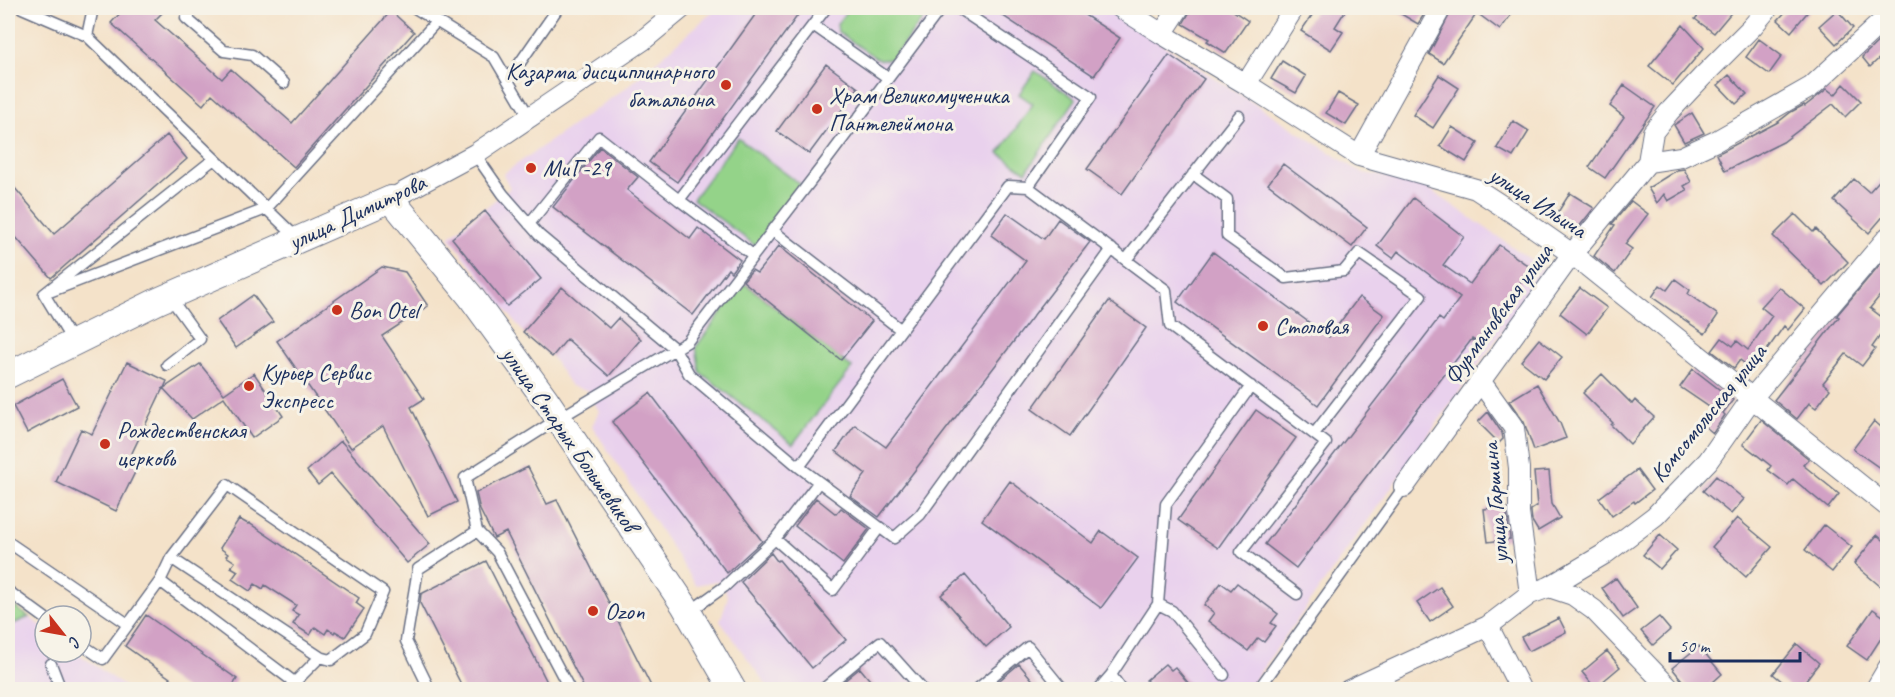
<svg xmlns="http://www.w3.org/2000/svg" width="1895" height="697" viewBox="0 0 1895 697" font-family="Caveat,sans-serif">
<style>
.built{fill:#e9d1ed}
.green{fill:#94d389;stroke:#588174;stroke-width:1.5}
.building{fill:#d2a1c5}
.lines{fill:none;stroke-linecap:round;stroke-linejoin:round}
.service-casing{stroke:#676e83;stroke-width:13}
.minor-casing{stroke:#676e83;stroke-width:22}
.tertiary-casing{stroke:#676e83;stroke-width:28}
.service{stroke:#fff;stroke-width:10}
.minor{stroke:#fff;stroke-width:20}
.tertiary{stroke:#fff;stroke-width:26}
.poi-dot{fill:#c8321e;stroke:#f7f3e8;stroke-width:2}
.labels{text-anchor:middle;stroke-width:6;stroke-linejoin:round;paint-order:stroke}
.poi-label{font-size:24px;fill:#1b2f5e;stroke:#f7f3e8;text-anchor:start}
.street-label{font-size:24px;fill:#1b2f5e;stroke:#f7f3e8}
</style>
<rect width="100%" height="100%" fill="#f7f3e8"/>
<filter id="ink" filterUnits="userSpaceOnUse"><feTurbulence type="fractalNoise" baseFrequency=".0167" numOctaves="2"/><feDisplacementMap in="SourceGraphic" scale="12" xChannelSelector="R" yChannelSelector="G"/><feConvolveMatrix kernelMatrix="1 2 1 2 8 2 1 2 1" color-interpolation-filters="sRGB"/></filter>
<filter id="wash" filterUnits="userSpaceOnUse"><feTurbulence type="fractalNoise" baseFrequency=".008" numOctaves="4" result="noise"/><feDisplacementMap in="SourceGraphic" scale="24" xChannelSelector="R" yChannelSelector="G"/><feGaussianBlur stdDeviation="1.35" result="paint"/><feColorMatrix in="noise" values="0 0 0 0 0 0 0 0 0 0 0 0 0 0 0 0 0 1.4 0 .05"/><feComposite in="paint" operator="in"/></filter>
<g filter="url(#wash)">
<rect width="100%" height="100%" fill="#f4e2c9"/>
<path class="built" d="M717,8h389l256,165 56,8 128,89 -293,412 -8,7 -475,1 -50,-69 8,-24 -4,-10 -7,-6 -21,4 -104,-159 7,-15 -12,-21 -16,-4 -19,-29 -29,-25 -74,-95 61,-49 -7,-14 124,-87z
M29,617l16,12v23h31l52,37 -120,1v-64z"/>
<path class="green" d="M849,8h82l-39,51 -13,1 -41,-28 -1,-8z
M1035,71l41,28 -50,73 -27,-19 34,-49 -14,-10z
M738,138l63,47 -45,61 -63,-47z
M742,284l5,1 105,83 -59,76 -93,-72 -4,-25z
M8,602l21,15 -21,9z"/>
<g id="blocks">
<path class="building" d="M125,8h42l-12,12 67,59 9,-10 61,54 99,-112 23,21 -120,135 -82,-73 -9,11 -92,-82z
M760,8h43l-126,174 -28,-20z
M991,8h83l46,30 -26,38z
M1192,8h37l19,13 -22,32 -19,-12 2,-2 -26,-15z
M1317,8h30l-12,19 8,5 -12,18 -30,-19z
M1391,8h37l-10,16z
M1453,8h63l-16,22 -23,-17 -34,50 -14,-9z
M1705,8h30l-21,25 -19,-14z
M1789,8h22l-20,24 -13,-12z
M1837,10l16,18 -17,16 -17,-18z
M1683,25l21,23 -31,37 -24,-19z
M1883,37l4,6v8l-17,16 -8,-10z
M1759,39l23,17 -13,18 -23,-17z
M1169,55l35,24 -82,115 -35,-25z
M1282,61l24,15 -10,17 -25,-14z
M826,64l32,24 -49,66 -32,-23z
M1439,75l20,13 -26,40 -20,-13z
M1729,75l18,19 -11,10 -18,-19z
M1844,84l17,17 -16,16 -12,-13 -50,38 -58,29 -8,-17 61,-32 13,-10 13,-7 1,1 22,-17 8,6z
M1624,85l31,22 -50,71 -16,-11 35,-50 -14,-11z
M1338,93l21,12 -13,20 -20,-12z
M1692,113l12,20 -20,9 -10,-17z
M1513,121l16,10 -16,26 -16,-9z
M1452,127l26,16 -12,19 -26,-16z
M167,135l20,24 -136,119 -43,-50v-48l46,54z
M600,147l38,30 -11,13 63,49 8,-11 42,32 -9,12 -3,-3 -35,46 -140,-108z
M1283,164l84,63 -15,20 -84,-63z
M1684,169l7,13 -7,4 3,4 -19,11 -4,-7 -7,9 -9,-15 29,-18z
M1887,172v40l-18,21 -35,-32 20,-22 15,13z
M1570,193l24,15 -20,25 -21,-13z
M1413,198l51,39 -21,28 27,19 29,-39 32,23 -54,74 -5,-3 -176,229 -31,-24 174,-226 4,3 17,-23 -62,-47 -5,7 -16,-12z
M1631,201l17,13 -23,30 7,5 -17,24 -21,-17 21,-31 -3,-1z
M485,211l56,68 -34,27 -55,-68z
M1007,213l37,26 14,-20 32,23 -211,275 -29,-21 16,-22 -30,-23 19,-26 31,22 140,-186 -35,-26z
M1795,214l18,18 3,-3 32,33 -24,24 -51,-50z
M779,246l93,75 -31,39 -98,-79 9,-11 5,3z
M1213,252l116,85 30,-40 25,18 -66,90 -141,-103z
M1887,256v31l-17,21 17,13v5l-15,21 3,2 -13,17 -16,-12 -23,29 7,6 -14,19 -7,-5 -12,16 -23,-19 65,-83 -2,-1 1,-2z
M382,267l23,5 23,34 -46,30 42,63 -13,8 46,95 -29,14 -45,-90 -32,22 -74,-107z
M1675,279l15,11 -2,4 30,21 -13,19 -53,-37 8,-12 7,5z
M562,287l47,41 9,-10 23,21 -32,37 -42,-37 -15,18 -29,-25z
M1779,287l26,22 -17,21 -4,-4 -31,44 -13,-10 -6,8 -22,-17 10,-13 11,8 4,-5 11,9 24,-34 -11,-9z
M1580,288l27,20 -20,26 -27,-21z
M253,295l20,27 -37,26 -19,-27z
M1109,301l37,27 -76,108 -38,-27z
M1539,339l23,18 -18,22 -23,-18z
M127,362l40,19 -3,7 36,-24 24,30 30,-21 29,43 -31,22 -28,-41 -32,22 -29,-31 -32,67 10,5 -25,51 -60,-29 25,-53 11,5z
M1693,369l40,31 -10,13 2,2 -12,18 -12,-10 11,-14 -32,-22z
M1602,374l30,30 3,-4 19,17 -24,27 -19,-19 2,-2 -30,-30z
M62,379l15,27 -50,27 -14,-27z
M1537,384l23,39 6,15 -32,12 -10,-28 -15,-21z
M650,393l112,148 -35,32 -115,-151z
M1256,410l40,28 -78,110 -40,-28z
M1488,412l14,21 1,6 -4,4 -21,-21z
M1761,420l48,39 -6,6 36,29 -11,14 -35,-29 -5,6 -20,-15 3,-4 -28,-22z
M1874,421l13,11v41l-34,-24z
M341,441l89,103 -23,19 -76,-89 -13,11 -11,-14z
M528,467l19,37 10,-4 96,190h-68l-79,-158 -12,6 -14,-28 -4,-17z
M1637,470l15,20 -17,13 -1,-2 -22,15 -13,-18z
M1549,471l3,33 8,14 -22,13 -6,-10 -1,-9v-2l6,-4 -3,-34z
M1716,476l28,23 -13,15 -28,-23z
M1010,481l83,62 8,-12 37,27 -37,50 -119,-88z
M816,498l20,16 5,-6 28,21 -26,35 -48,-38z
M1506,506l4,33 -22,3 -4,-33z
M1737,518l35,29 -26,30 -34,-30z
M239,519l9,5 1,-1 110,75 -3,5 8,6 -19,28 -10,-6 -1,2 -6,-4 -3,5 -10,-7 -5,8 -17,-11 6,-9 -7,-4 4,-6 -31,-20 -2,4 -8,-5 -5,7 -18,-12 6,-8 -7,-4 4,-5 -9,-6 2,-2 -8,-6z
M1824,525l28,22 -20,25 -27,-22z
M1660,535l17,15 -17,19 -17,-14z
M1877,535l10,8v49l-33,-28z
M771,553l6,8 2,-1 67,80 -34,28 -71,-86z
M486,561l65,129h-87l-44,-87 1,-9z
M965,575l44,52 -23,20 -45,-52z
M1616,578l21,30 -14,10 -21,-30z
M1221,583l10,7 6,-7 41,31 -7,9 5,3 -12,16 -6,-4 -10,13 -40,-30 6,-8 -10,-8z
M1440,587l13,19 -23,16 -13,-19z
M1873,609l14,10v10l-20,31 -20,-14z
M146,615l91,64 -7,11h-43l-62,-44z
M1659,617l11,13 -17,15 -12,-14z
M1559,618l7,14 -37,19 -8,-14z
M1797,644l22,19 -21,27h-5l-20,-16z
M1699,646l23,28 -18,16h-14l-18,-22z
M1607,651l13,16 -25,21 -13,-16z
M1019,664l22,26h-53z
M1165,664l6,6 4,-3 19,23h-39l-9,-10z
M860,668l18,22h-43l8,-8z"/>
</g>
</g>
<g filter="url(#ink)">
<use href="#blocks" fill-opacity="0" stroke="#676e83" stroke-width="1.5"/>
<g class="lines">
<g class="service-casing">
<path id="service" d="M22,8l65,28
M93,8l-6,28 212,204
M195,8l-9,10 38,33 28,4 32,28
M415,8l79,49 36,61
M813,25l75,53
M508,80l50,-72
M475,154l28,40 36,41 136,114 14,25 110,93 209,-281 20,1 63,-90 -133,-89
M1193,174l34,25v37l59,42 58,-7 15,-18 62,43 -107,138
M1028,187l138,103 4,36 156,117 -85,109 56,42
M679,200l74,55
M529,224l70,-87 80,63 147,-192
M772,230l128,99
M1126,260l113,-144
M44,294l222,-85 171,-188
M73,342l-29,-48 170,-135
M167,365l33,-26 -31,-43
M799,467l95,71 26,-23 192,-266
M775,539l58,51 46,-62
M8,542l120,82
M171,558l149,99
M160,581l134,101
M8,591l37,27
M1158,604l14,7 52,64
M689,612l35,-25 51,-48 43,-56
M81,644l22,15 57,-78 11,-23 56,-73 156,107 -18,42 -34,26 -11,-3 -33,33
M51,664l10,26
M1111,675l11,15
M430,690l-24,-49 12,-72 59,-38
M570,690l-73,-138 -20,-21 -12,-53 93,-59 129,-77 136,-177 118,-157
M822,690l58,-48 43,48
M976,690l52,-43 35,43
M1098,690l13,-15 47,-71 8,-100 85,-118
M1258,690l146,-203"/>
</g>
<g class="minor-casing">
<path id="minor" d="M1121,8l41,26 84,50 113,72 117,33 40,26 56,39 316,253
M1162,34l17,-26
M1246,84l48,-76
M1359,156l82,-148
M1648,162l33,-5 35,-16 95,-54 77,-71
M391,199l84,-45 167,-113 40,-33
M1481,382l33,46 5,40v45l11,81
M1404,487l168,-233 76,-92 5,-30 16,-20 33,-35 50,-50 16,-19
M1549,587l24,8 21,15 77,80
M1488,626l33,64
M1349,690l139,-64 42,-32 19,-7 57,-34 49,-37 53,-55 44,-63 136,-161
M1875,690l13,-22"/>
</g>
<g class="tertiary-casing">
<path id="tertiary" d="M8,375l150,-74 233,-102 80,98 75,103 138,205 49,85"/>
</g>
<use href="#service" class="service"/>
<use href="#minor" class="minor"/>
<use href="#tertiary" class="tertiary"/>
</g>
</g>
<g class="poi-dot">
<circle cx="726" cy="85" r="6"/>
<circle cx="817" cy="109" r="6"/>
<circle cx="531" cy="168" r="6"/>
<circle cx="337" cy="310" r="6"/>
<circle cx="1263" cy="326" r="6"/>
<circle cx="249" cy="386" r="6"/>
<circle cx="105" cy="444" r="6"/>
<circle cx="593" cy="611" r="6"/>
</g>
<g class="labels">
<g class="poi-label">
<text x="714" y="79" text-anchor="end">Казарма дисциплинарного<tspan x="714" dy="28">батальона</tspan></text>
<text x="829" y="103">Храм Великомученика<tspan x="829" dy="28">Пантелеймона</tspan></text>
<text x="543" y="176">МиГ-29</text>
<text x="349" y="318">Bon Otel</text>
<text x="1275" y="334">Столовая</text>
<text x="261" y="380">Курьер Сервис<tspan x="261" dy="28">Экспресс</tspan></text>
<text x="117" y="438">Рождественская<tspan x="117" dy="28">церковь</tspan></text>
<text x="605" y="619">Ozon</text>
</g>
<g class="street-label">
<text transform="translate(1538 202) rotate(33)" y="8">улица Ильича</text>
<text transform="translate(357 212) rotate(-25)" y="8">улица Димитрова</text>
<text transform="translate(1498 314) rotate(-54)" y="8">Фурмановская улица</text>
<text transform="translate(1708 413) rotate(-51)" y="8">Комсомольская улица</text>
<text transform="translate(570 439) rotate(55)" y="8">улица Старых Большевиков</text>
<text transform="translate(1495 503) rotate(-95)" y="8">улица Гаршина</text>
</g>
</g>
<rect width="1895" height="697" fill="none" stroke="#f7f3e8" stroke-width="30"/>
<g transform="translate(63 634) rotate(121)"><circle r="28" fill="#f7f3e8" stroke="#9fa5b1" stroke-width="1.5"/>
<path d="M0-4.5L10 22L0 15L-10 22Z" fill="#c8321e"/>
<text y="-9" font-size="16" font-weight="bold" text-anchor="middle" fill="#1b2f5e">С</text>
</g>
<path d="M1670 652v9h130v-9" fill="none" stroke="#1b2f5e" stroke-width="3"/>
<text x="1679" y="652" font-size="18" fill="#1b2f5e" stroke="#f7f3e8" stroke-width="4.5" paint-order="stroke">50 m</text>
</svg>
